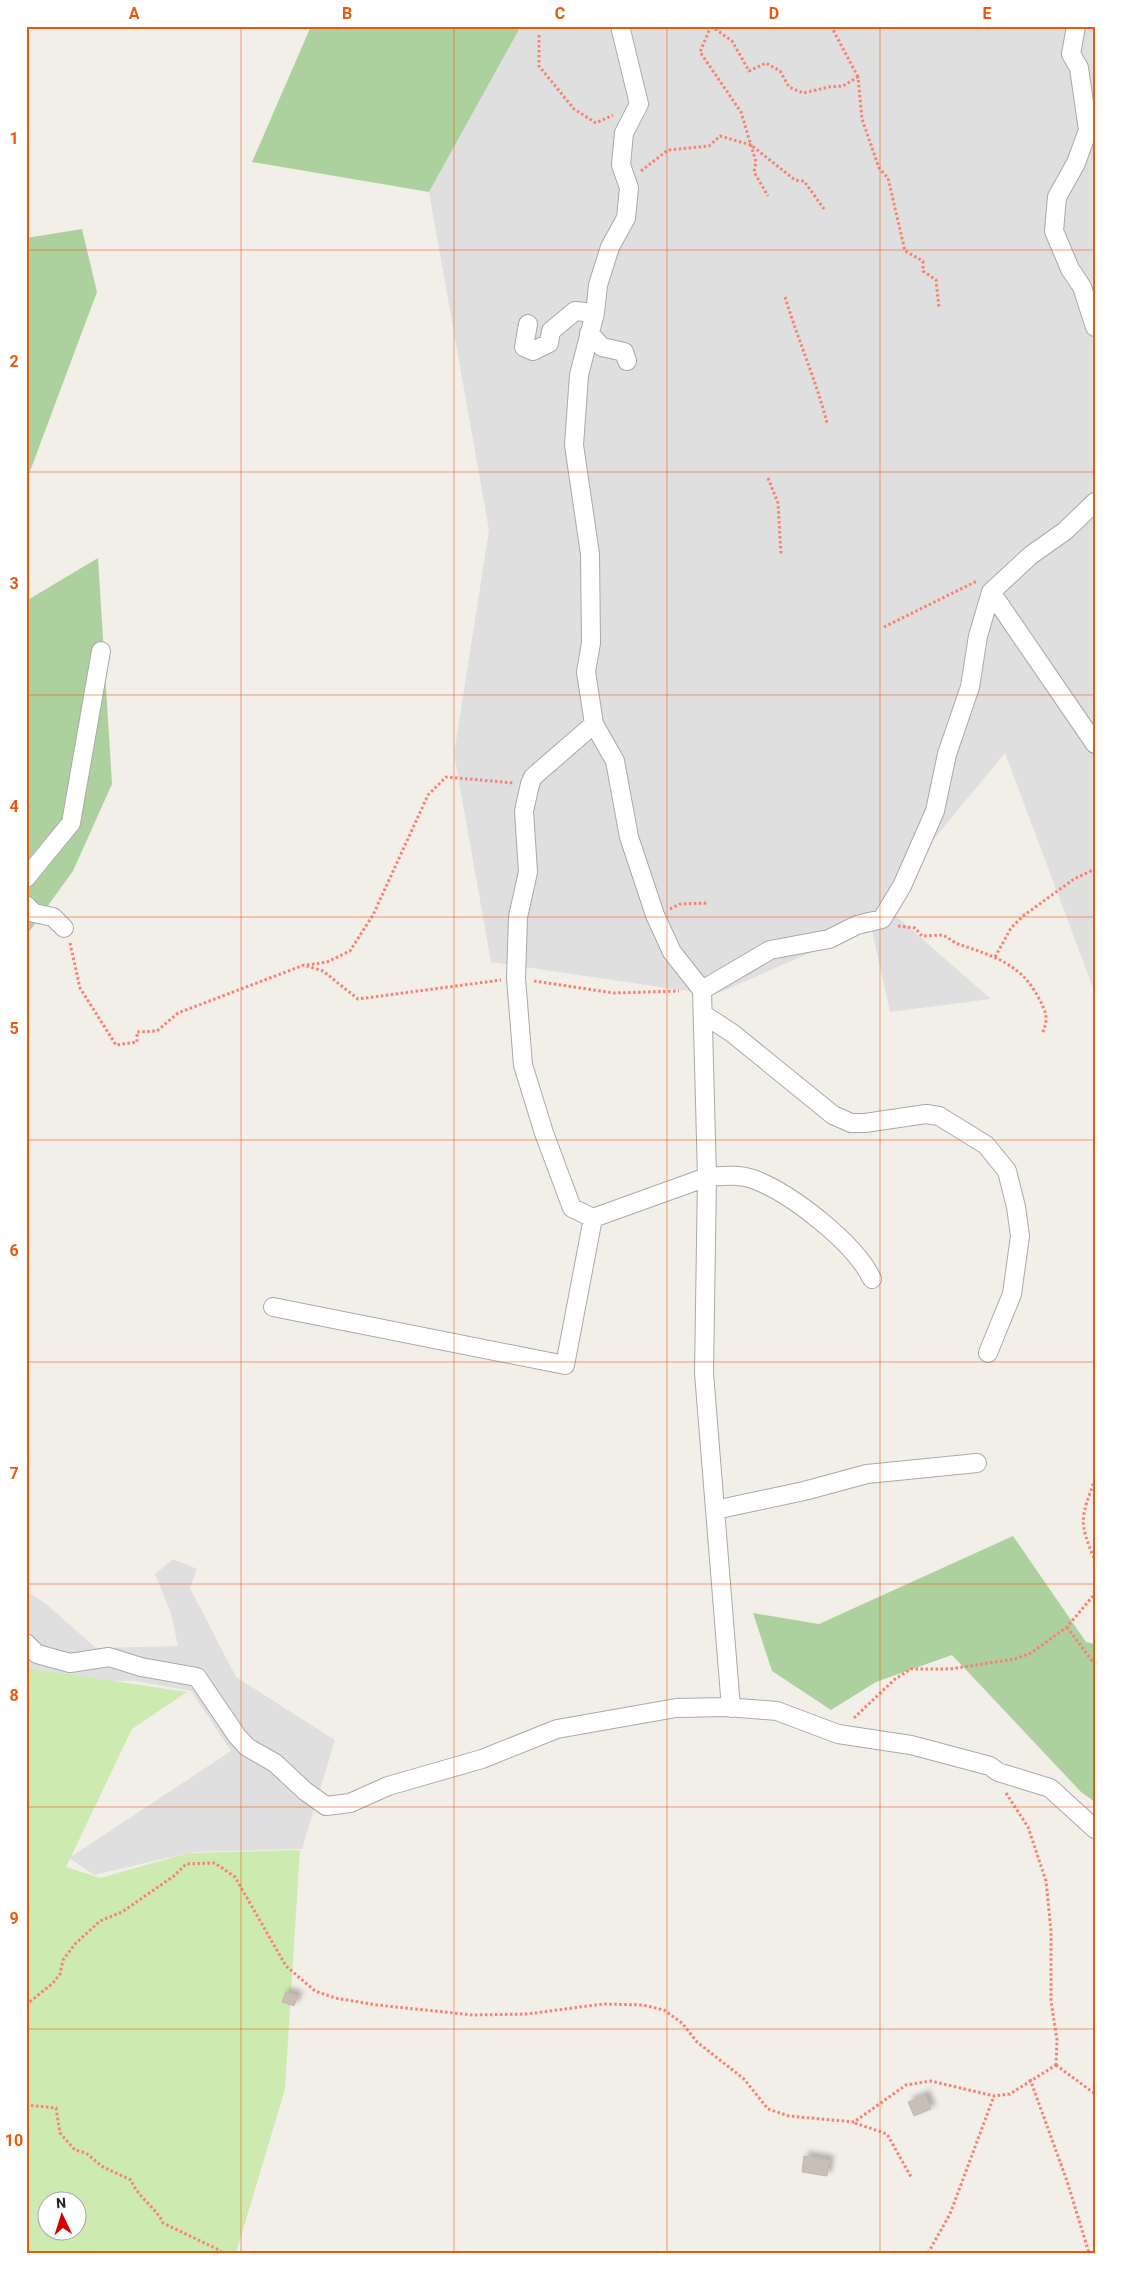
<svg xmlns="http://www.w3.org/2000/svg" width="1121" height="2279" viewBox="0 0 1121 2279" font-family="Roboto,sans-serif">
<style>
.residential{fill:#e0dfdf}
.grass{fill:#cdebb0;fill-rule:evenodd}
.forest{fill:#add19e}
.building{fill:#c7bfb8;stroke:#c4b6ab;filter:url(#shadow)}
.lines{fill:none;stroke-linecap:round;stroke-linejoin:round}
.minor-casing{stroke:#a9a9a9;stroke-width:20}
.path{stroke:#fa8072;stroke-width:3;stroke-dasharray:2.5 2.5;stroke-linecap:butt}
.minor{stroke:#fff;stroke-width:18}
.grid{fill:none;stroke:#e8590c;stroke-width:1;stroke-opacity:0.55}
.neatline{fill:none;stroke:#e8590c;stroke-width:2}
.grid-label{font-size:16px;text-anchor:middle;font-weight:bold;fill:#e8590c}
</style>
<defs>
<filter id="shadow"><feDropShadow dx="4.5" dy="-4.5" stdDeviation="2.5" flood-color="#0004"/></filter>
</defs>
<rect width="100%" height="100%" fill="#f2efe9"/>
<path class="residential" d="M521,26h574v967l-90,-240 -124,150 110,96 -101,13 -19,-86 -157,69 -223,-33 -37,-208 35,-224 -60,-338z
M173,1559l24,10 -7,19 46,89 99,63 -33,109 -110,3 -98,23 -25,-17 162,-107 -40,-60 -56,-10h-37l-72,-10v-80l19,12 51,45 82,-2 -7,-33 -16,-39z"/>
<path class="grass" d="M26,1668l161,24 -55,37 -66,138 34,11 88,-25 112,-3 -15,239 -49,164h-210zM48,2202h30v30h-30z"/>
<path class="forest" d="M311,26h210l-92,166 -177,-30z
M82,229l15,63 -71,190v-244z
M98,558l14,226 -39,87 -47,65v-335z
M1013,1536l73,106 9,2v158l-14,-10 -129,-137 -76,27 -45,28 -59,-39 -19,-58 66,11z"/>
<path class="building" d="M286,1992l12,4 -4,10 -12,-4z
M925,2095l6,14 -17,7 -6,-14z
M804,2156l25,4 -2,16 -25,-4z"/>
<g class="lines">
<g class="minor-casing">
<path id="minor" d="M620,26l19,78 -15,29 -3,32 8,23 -3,30 -16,29 -12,38 -3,28 -16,62 -5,70 16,109 1,89 -5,29 8,52 21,37 14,76 26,78 17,37 30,38 5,187c15,-1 31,-3 46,2 38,14 102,64 119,100
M1076,26l-5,28 8,14 9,62 -12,33 -19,34 -3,34 16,38 12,18 13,40
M528,324l-4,23 9,4 16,-8 2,-12 24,-20 20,2
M589,333l13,14 22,5 3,9
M991,592l104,152
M594,724l-61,53 -3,7 -6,27 4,61 -10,45 -2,61 7,87 21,68 28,75 21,10 114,-41 -3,196 27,335
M26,878l45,-55 30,-172
M26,905l8,8 19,4 11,11
M702,990l68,-40 59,-11 28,-14 25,-6 20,-33 33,-75 12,-57 23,-67 8,-51 13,-44 40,-37 34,-24 30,-29
M703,1014l29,19 101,82 18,8h14l61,-9 13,2 47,29 21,26 9,36 4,29 -8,58 -24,59
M273,1307l292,58 28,-147
M715,1510l89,-19 63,-17 110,-11
M26,1643l11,11 33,9 39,-6 32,10 56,10 40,59 10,11 28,16 30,28 21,15 24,-3 38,-17 94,-27 75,-30 119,-21 50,-1 51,4 61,23 73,11 79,21 8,6 52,16 45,41"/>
</g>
<path class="path" d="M711,26l21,15 17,30 17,-8 14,8 9,16 14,6 26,-6 14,-1 15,-9 4,42 17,49 9,10 17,73 18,10v10l13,9 3,28
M711,26l-11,26 41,60 15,50 -2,10 14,24
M831,26l27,51
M539,35v31l35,43 22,14 17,-8
M641,171l27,-21 41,-4 11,-10 31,9 44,35 9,1 20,28
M785,297c13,43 31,83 42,126
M768,478l10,25 3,51
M884,627l93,-46
M670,909l10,-5 28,-1
M898,926l17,2 7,8c6,0 13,-1 19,-1 7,1 11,7 17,9 32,11 62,19 79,51 8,15 13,22 5,39
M70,943l10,45 36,57 21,-3v-10l20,-1 21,-18 126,-48 19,6 35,28 143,-19
M995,957l16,-29 12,-12 51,-37 21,-10
M307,965l20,-3 23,-11 23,-36 55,-120 18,-18 68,6
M534,981l80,12 65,-2
M1095,1479c-14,39 -17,42 0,81
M1067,1627l28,38
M854,1718l41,-39 16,-10h39l65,-10 16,-6 36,-26 26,-31 2,-7
M1006,1793l22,34 18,54 5,50v70l6,39 -1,25
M26,2005l27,-22 7,-9 3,-14 12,-16 25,-23 22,-9 52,-36 12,-12 29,-1 20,14 51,89 29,25 20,7 42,7 96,10 54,-1 76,-10 40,1 21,5 18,13 15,19 47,37 24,30 21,7 65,6 52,-37 25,-4 63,15 16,-2 46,-29
M1056,2065l39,29
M1030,2079l37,102 22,72
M26,2105l30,3 4,25 15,17 11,3 17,14 28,13c7,18 24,26 32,43l58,28
M855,2123l32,11 24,43
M928,2253l22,-39 44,-118"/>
<use href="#minor" class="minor"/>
</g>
<path class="grid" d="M241,26v2227M454,26v2227M667,26v2227M880,26v2227M26,250h1069M26,472h1069M26,695h1069M26,917h1069M26,1140h1069M26,1362h1069M26,1584h1069M26,1807h1069M26,2029h1069"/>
<rect width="1121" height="2279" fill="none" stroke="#ffffff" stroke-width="55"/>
<g transform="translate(62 2216) rotate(356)"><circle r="24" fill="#ffffff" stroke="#a7a7a7"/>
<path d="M0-4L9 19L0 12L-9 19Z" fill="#d40000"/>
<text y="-8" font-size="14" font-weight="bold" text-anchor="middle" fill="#222222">N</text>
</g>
<rect x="28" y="28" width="1066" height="2224" class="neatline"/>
<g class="grid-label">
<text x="134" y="19">A</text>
<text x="347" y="19">B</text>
<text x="560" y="19">C</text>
<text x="774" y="19">D</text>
<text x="987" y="19">E</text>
<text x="14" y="144">1</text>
<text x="14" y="367">2</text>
<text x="14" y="589">3</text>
<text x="14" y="812">4</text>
<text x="14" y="1034">5</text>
<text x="14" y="1256">6</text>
<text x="14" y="1479">7</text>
<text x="14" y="1701">8</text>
<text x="14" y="1924">9</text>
<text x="14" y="2146">10</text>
</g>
</svg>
